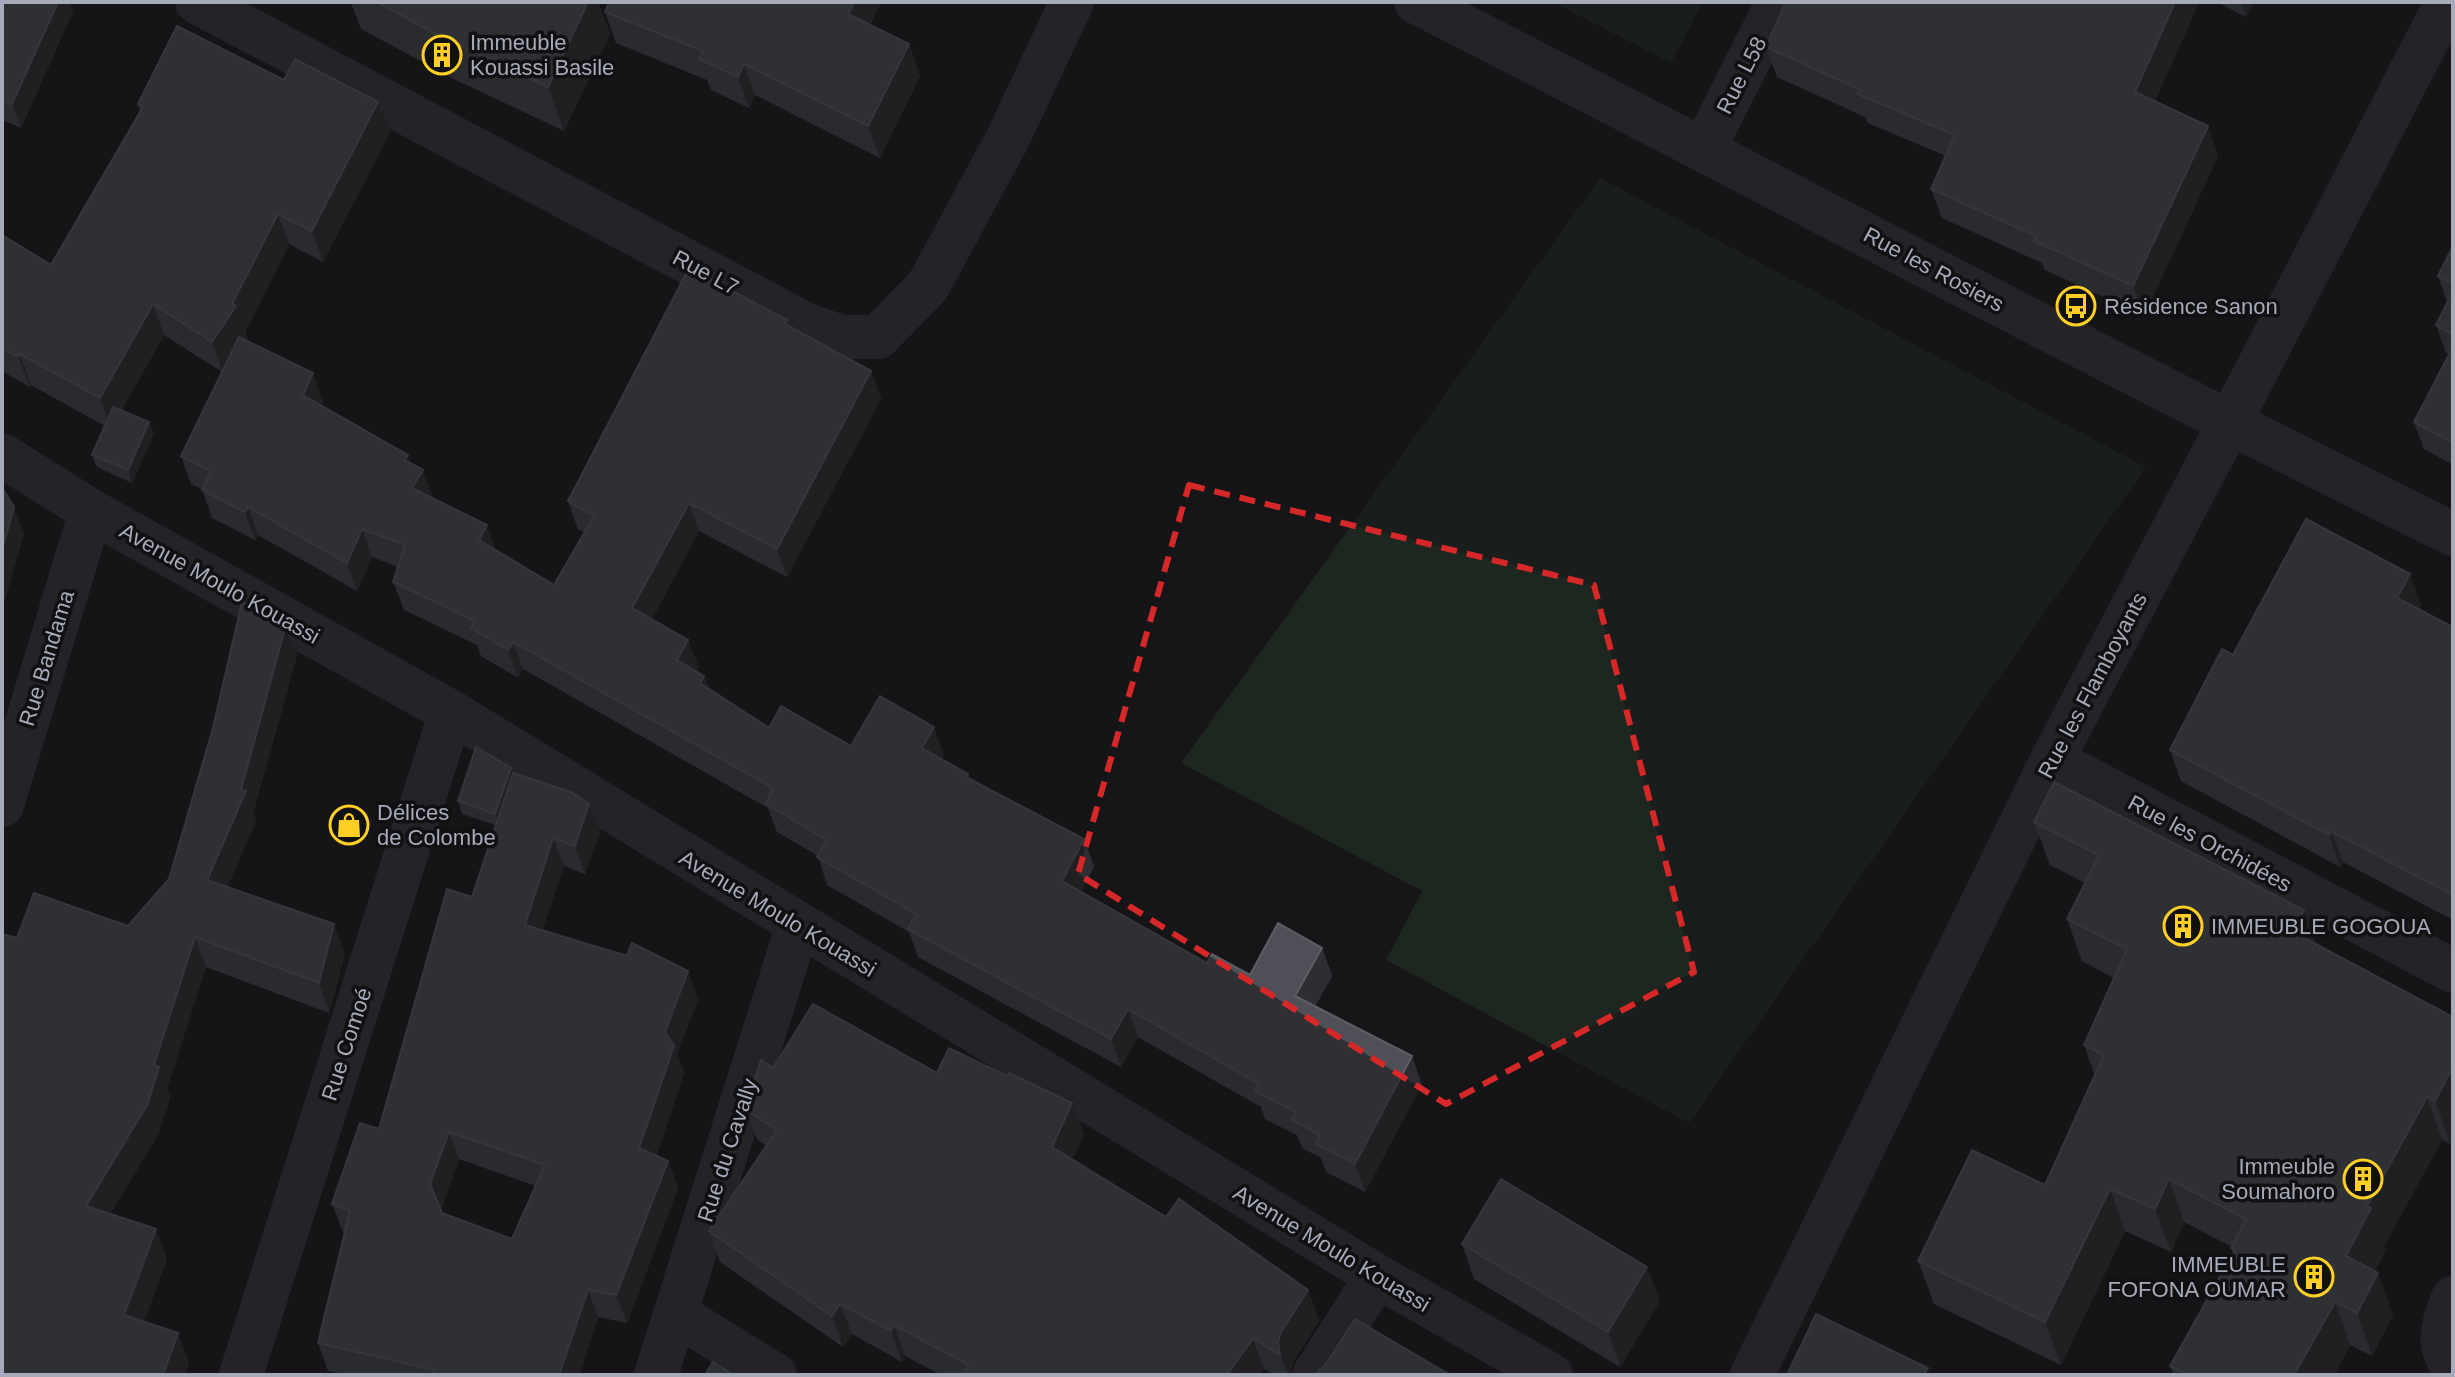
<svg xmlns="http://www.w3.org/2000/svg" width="2455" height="1377" viewBox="0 0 2455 1377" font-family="Helvetica,sans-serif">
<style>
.green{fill:#1d261f}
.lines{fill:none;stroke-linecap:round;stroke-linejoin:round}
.minor{stroke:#36363d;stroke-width:44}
.wall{fill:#44454b;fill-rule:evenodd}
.shaded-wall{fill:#2d2d32}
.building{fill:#4f5057;stroke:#5c5e66;stroke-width:2;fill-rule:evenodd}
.marked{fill:none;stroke:#d62828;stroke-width:6;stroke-dasharray:16 10;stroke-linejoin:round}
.labels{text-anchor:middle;stroke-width:7;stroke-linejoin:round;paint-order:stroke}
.poi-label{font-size:22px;fill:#a6aab9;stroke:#111012;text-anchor:start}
.street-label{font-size:22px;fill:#a6aab9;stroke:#111012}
</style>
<rect width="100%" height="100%" fill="#161518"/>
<path class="green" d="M1553,2h150l-32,61z
M1600,178l546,289 -457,656 -303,-163 36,-69 -241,-128z"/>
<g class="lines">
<path class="minor" d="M197,2l610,323 34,12h37l50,-51 80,-148 64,-136
M1416,2c346,176 688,361 1037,532
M1704,149l74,-147
M2,455l89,56 360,201 926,564 174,99
M2052,760l401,211
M2,805l89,-294
M2453,1298c-9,24 -18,46 0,68
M676,1314l99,61
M241,1375l210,-663
M656,1375l142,-450
M1314,1375l63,-99
M1752,1375l300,-615 177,-336 218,-422"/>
</g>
<path class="wall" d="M2,2h67l4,9 -52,117 -19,-8z
M350,2h248l12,32 -46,97 -108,-51 -95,-51 -10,-26z
M609,2h272l-11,23 39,19 11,32 -40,82 -125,-63 -6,13 -38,-18 -4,-10 -91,-37 -11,-31z
M1786,2h413l-44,99 63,55 -74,160 -99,-46 -3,-7 -100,-45 -11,-29 15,-33 -78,-33 -3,-6 -88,-40 -11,-30z
M2217,2h37l-8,15z
M284,80l94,22 12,30 -67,130 -34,-18 -44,88 2,5 -2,3 78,61 -2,5 90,58 22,34 63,52 58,35 31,-52 -7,-4 -10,-28 221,-175 82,45 10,28 -94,178 -88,-46 -47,88 36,21 11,28 -2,3 7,5 5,13 60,39 82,18 93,9 -2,4 26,15 2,5 124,87 -13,26 126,71 43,12 72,-27 10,28 -17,30 107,78 -57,108 -39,-20 -5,-14 -19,-10 -5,-13 -32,-16 -4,-12 -123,-70 -17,30 -203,-110 -9,-25 -82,-47 -9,-29 -41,-24 -9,-24 -245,-139 -5,9 -37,-22 -4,-11 -73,-35 -11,-28 5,-15 -26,-10 -15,34 -99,-56 -3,5 -43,-22 -10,-29 -11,-5 -10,-28 41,-84 -58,-37 -43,76 28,11 5,12 -22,49 -35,-16 -5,-12 13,-29 -74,-41 -1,2 -28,-16v-136l49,30 89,-153 -2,-8z
M2453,246v219l-29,-16 -10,-27 35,-68 -3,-1 -10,-28 11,-23 -9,-26z
M2421,605l-2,4 34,18v293l-110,-58 -3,5 -159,-86 -11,-31 63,-95z
M297,655l-44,158 3,8 -29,66 118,67 -16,59 -123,-46 -39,121 3,9 -12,38 -48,79 46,15 11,30 -23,62 45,42 -4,12h-183l15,-437 111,-12 41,-47z
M511,768l2,6 76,30 11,28 -15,42 -21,-8 -22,64 156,69 -21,55 7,19 -28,83 12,5 10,27 -51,135 -29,-6 -19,58h-232l-19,-4 -10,-28 27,-110 -2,-1 -11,-28 47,-75 93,-232 24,-72 -34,-11 -4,-13zM459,1159l77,27 -24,53 -70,-26 -1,-3z
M2034,822l270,88 13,35 136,72 -3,127 -8,-4 -58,106 2,4 -11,21 18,44 -21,41 -22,-11 -16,30h-160l-4,-9 63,-113 -2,-5 1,-1 -48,-25 -13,30 -46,-21 -64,134 -127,-61 -16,-43 127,-76 50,-109 -11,-31 30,-67 -32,-17 -15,-42 18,-36 -35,-18z
M773,1068l234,8 65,27 12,31 -12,25 94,58 142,73 11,31 -26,41 -3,13h-16l-10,-6 -4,6h-319l-36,-19 -3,6 -50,-28 -9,13 -123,-85 -11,-31 57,-85 -9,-7 -12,-30z
M1462,1244l198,57 -40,66 -146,-88z"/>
<path class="shaded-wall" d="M58,2h11l4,9 -52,117 -9,-24z
M588,2h10l12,32 -46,97 -16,-44z
M854,2h27l-21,43 -12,-31z
M2175,2h24l-53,119 -11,-29z
M2241,2h13l-8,15z
M909,44l11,32 -40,82 -12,-32z
M744,64l11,31 -6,13 -11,-31z
M378,102l12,30 -67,130 -11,-31z
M2208,126l10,30 -74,160 -11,-30z
M278,214l11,30 -44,88 2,5 -24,36 -11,-31z
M153,304l11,31 -53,94 -11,-31z
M20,354l11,31 -1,2 -12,-30z
M871,371l10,28 -94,178 -10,-28z
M313,373l10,28 -10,22 -10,-28z
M149,422l5,12 -22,49 -4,-13z
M408,455l9,25 6,-10 10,28 -21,-10 -8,-28z
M689,503l10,28 -56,105 -11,-28z
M14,507l10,27 -22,76v-60z
M248,507l10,28 -3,5 -10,-28z
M487,525l10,28 -18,-13z
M362,529l10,28 -15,34 -10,-28z
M2410,574l11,31 -13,24 -11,-31z
M286,625l11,30 -44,158 3,8 -39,89 -10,-30 34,-90z
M688,640l11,28 -12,20 -10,-28z
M513,642l10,27 -5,9 -10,-28z
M704,676l11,27 -15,-20z
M934,727l10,28 -12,21 -10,-28z
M511,768l4,12 -15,46 -5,-12z
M589,804l11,28 -15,42 -10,-28z
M2331,831l12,31 -3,5 -11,-32z
M553,838l11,28 -29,87 -10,-28z
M1084,839l10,27 -22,43 -10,-28z
M2304,910l16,43 -27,-21z
M334,924l11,30 -16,59 -10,-30z
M195,937l11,30 -39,121 3,9 -12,38 -61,100 -11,-29 68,-141z
M1322,948l10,28 -26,48 -11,-28z
M688,971l10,28 -21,55 7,19 -34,103 -11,-28 26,-116z
M1128,1009l10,28 -17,30 -10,-28z
M1412,1056l10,28 -57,108 -10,-28z
M2453,1067v72l-3,5 -15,-43z
M2427,1097l15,43 -58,106 2,4 -24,49 -16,-43 21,-50z
M1072,1103l12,31 -21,44 -11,-31z
M449,1132l10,27 -19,53 -10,-28z
M668,1161l10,27 -51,135 -11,-28z
M2169,1179l15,43 -13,30 -16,-43z
M2110,1189l15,42 -64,134 -16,-43z
M156,1229l11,30 -32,85 -11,-29z
M1647,1267l13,34 -40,66 -12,-35z
M2378,1273l15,42 -21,41 -15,-43z
M588,1290l10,27 -19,58h-20z
M1308,1290l11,31 -26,41 -3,13h-2l-8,-20 -2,-13 3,-10z
M2335,1302l15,43 -16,30h-40z
M840,1304l12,30 -9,13 -11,-31z
M894,1325l11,31 -3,6 -11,-31z
M178,1333l11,30 -4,12h-22z
M1253,1338l11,31 -4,6h-33z"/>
<path class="building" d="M2,2h56l-46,102 -10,-4z
M377,2h211l-40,85 -108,-51z
M609,2h245l-6,12 61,30 -41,82 -124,-62 -6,13 -39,-18 4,-8 -98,-39z
M1786,2h389l-40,90 73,34 -75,160 -99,-45 2,-5 -105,-47 24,-54 -98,-41 2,-5 -93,-42z
M177,26l107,54 11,-21 83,43 -66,129 -34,-17 -46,90 4,2 -24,36 -59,-38 -53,94 -80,-44 -2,3 -16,-10v-112l49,30 92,-158 -5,-3z
M2453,246v38l-15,-8z
M689,268l98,52 -2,4 86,47 -94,178 -88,-46 -57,105 56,32 -11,20 27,16 -4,7 69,45 12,-22 70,40 29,-50 54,31 -12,21 46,26 -2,3 118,62 -22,42 145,82 5,-9 38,21 28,-52 44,25 -27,48 117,60 -57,108 -39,-20 4,-9 -28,-15 4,-8 -41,-21 4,-7 -131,-75 -17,30 -203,-110 8,-15 -99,-57 10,-17 -61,-36 7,-16 -260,-146 -5,8 -37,-22 4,-7 -82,-39 12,-37 -43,-16 -15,34 -99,-56 -3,5 -43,-22 9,-19 -30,-15 58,-119 74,36 -10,22 105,60 -4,5 19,10 -11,18 75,37 -8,15 75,45 40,-69 -26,-15z
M2453,291v43l-17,-9z
M2453,347v96l-39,-21z
M113,407l36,15 -21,48 -36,-15z
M2,488l12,19 -12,43z
M2306,519l104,55 -13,24 56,29v268l-122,-64 -2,4 -159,-85 52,-101 11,6z
M242,602l44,23 -45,165 5,1 -39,89 127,44 -15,59 -124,-46 -41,128 5,2 -12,38 -61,101 70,23 -32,86 54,18 -15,42h-161v-441l15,4 17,-45 94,33 41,-47 44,-151z
M476,747l35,21 -16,46 -37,-13z
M513,773l58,19 18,12 -14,42 -22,-8 -28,87 102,31 5,-13 56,28 -23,61 9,14 -35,102 29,13 -52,134 -28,-5 -29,85h-126l1,-5 -116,-27 32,-132 -18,-7 28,-81 19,6 68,-240 25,8zM449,1132l96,33 -33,74 -70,-26 -12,-29z
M2054,782l250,128 -11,22 160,85v50l-18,34 -8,-4 -60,109 4,2 -25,48 32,17 -21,40 -22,-11 -41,73h-107l-17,-9 65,-116 -4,-2 15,-29 -77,-40 -14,30 -45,-20 -65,133 -127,-61 54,-111 73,35 59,-130 -20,-10 43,-96 -60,-30 32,-64 -65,-33z
M813,1004l124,69 12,-25 58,28 2,-3 63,30 -20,44 114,70 13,-18 129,91 -27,42 -3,10 2,13 -27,-17 -26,37h-264l6,-10 -75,-40 -3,6 -51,-27 -8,12 -123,-85 68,-101 -32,-21 16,-49 12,8z
M1501,1179l146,88 -39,65 -146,-88z
M1816,1314l112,54 -4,7h-137z
M1355,1319l95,56h-141l8,-2 9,-9z
M713,1362l21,13h-29z"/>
<path d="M0 0H2455V1377H0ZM1189,485l405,100 100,387 -248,132 -368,-230z" fill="#161518" fill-opacity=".55" fill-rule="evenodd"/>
<path class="marked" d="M1189,485l405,100 100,387 -248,132 -368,-230z"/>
<defs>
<g id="building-ring" transform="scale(2)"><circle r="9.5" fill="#111012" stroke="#ffcf26" stroke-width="1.5"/><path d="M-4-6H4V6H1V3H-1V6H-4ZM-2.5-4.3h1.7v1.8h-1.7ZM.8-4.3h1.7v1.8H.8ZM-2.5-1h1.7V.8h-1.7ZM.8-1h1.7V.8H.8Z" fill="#ffcf26"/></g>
<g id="bus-ring" transform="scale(2)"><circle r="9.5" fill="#111012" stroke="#ffcf26" stroke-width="1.5"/><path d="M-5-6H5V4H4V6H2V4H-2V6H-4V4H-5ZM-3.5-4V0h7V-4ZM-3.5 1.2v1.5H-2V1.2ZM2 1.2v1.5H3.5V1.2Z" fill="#ffcf26"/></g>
<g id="shop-ring" transform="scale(2)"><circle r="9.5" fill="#111012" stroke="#ffcf26" stroke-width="1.5"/><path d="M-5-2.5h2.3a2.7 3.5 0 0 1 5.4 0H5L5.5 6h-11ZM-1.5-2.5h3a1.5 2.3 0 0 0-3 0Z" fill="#ffcf26"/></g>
</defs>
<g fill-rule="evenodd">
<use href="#building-ring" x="442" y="55"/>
<use href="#bus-ring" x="2076" y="306"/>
<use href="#shop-ring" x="349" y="825"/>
<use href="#building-ring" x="2183" y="926"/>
<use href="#building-ring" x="2363" y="1179"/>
<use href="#building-ring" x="2314" y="1277"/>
</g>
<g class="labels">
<g class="poi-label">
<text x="470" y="50">Immeuble<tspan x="470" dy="25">Kouassi Basile</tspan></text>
<text x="2104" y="314">Résidence Sanon</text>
<text x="377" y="820">Délices<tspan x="377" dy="25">de Colombe</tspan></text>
<text x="2211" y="934">IMMEUBLE GOGOUA</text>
<text x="2335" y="1174" text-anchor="end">Immeuble<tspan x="2335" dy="25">Soumahoro</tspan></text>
<text x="2286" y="1272" text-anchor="end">IMMEUBLE<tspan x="2286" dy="25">FOFONA OUMAR</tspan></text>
</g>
<g class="street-label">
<text transform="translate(1741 75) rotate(-63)" y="8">Rue L58</text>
<text transform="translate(1934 269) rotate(28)" y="8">Rue les Rosiers</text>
<text transform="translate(706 272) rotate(28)" y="8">Rue L7</text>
<text transform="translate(220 583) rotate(29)" y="8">Avenue Moulo Kouassi</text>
<text transform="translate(46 658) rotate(-73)" y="8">Rue Bandama</text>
<text transform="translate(2092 685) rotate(-62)" y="8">Rue les Flamboyants</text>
<text transform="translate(2210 843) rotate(28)" y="8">Rue les Orchidées</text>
<text transform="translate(778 913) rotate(31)" y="8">Avenue Moulo Kouassi</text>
<text transform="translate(346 1044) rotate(-72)" y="8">Rue Comoé</text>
<text transform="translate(727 1150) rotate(-72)" y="8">Rue du Cavally</text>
<text transform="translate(1332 1248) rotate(31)" y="8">Avenue Moulo Kouassi</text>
</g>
</g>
<rect width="2455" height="1377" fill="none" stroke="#a6aab9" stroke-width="8"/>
</svg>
